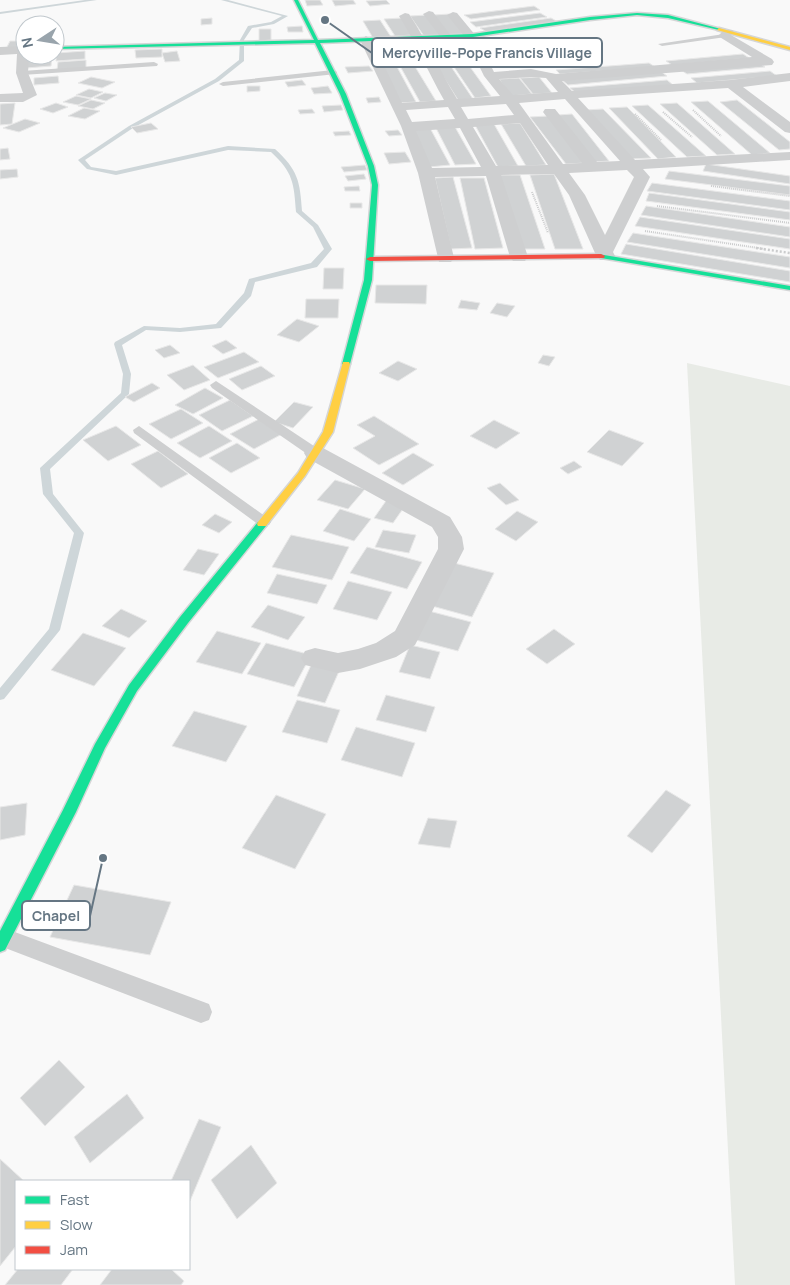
<svg xmlns="http://www.w3.org/2000/svg" width="790" height="1285" viewBox="0 0 790 1285" font-family="Manrope,sans-serif">
<style>
.green{fill:#e8ebe6}
.lines{fill:none;stroke-linecap:round;stroke-linejoin:round}
.stream{fill:#ced6d9;fill-rule:evenodd}
.building{fill:#d0d2d3;stroke:#e8e8e8}
.fast-casing{stroke:#d5d6d7;stroke-width:3}
.slow-casing{stroke:#d5d6d7;stroke-width:3}
.jam-casing{stroke:#d5d6d7;stroke-width:3}
.path-far1{stroke:#cbcccd;stroke-width:2;stroke-dasharray:1 1;stroke-linecap:butt}
.path{stroke:#cbcccd;stroke-width:2.5;stroke-dasharray:2 2;stroke-linecap:butt}
.lane{fill:#cecfd0;fill-rule:evenodd}
.street{fill:#cecfd0;fill-rule:evenodd}
.fast{fill:#16e098;fill-rule:evenodd}
.slow{fill:#ffcf43;fill-rule:evenodd}
.jam{fill:#f24e42;fill-rule:evenodd}
.leader{fill:none;stroke:#657683;stroke-width:2}
.callout-dot{fill:#657683;stroke:#fff;stroke-width:2}
.callout{fill:#fff;stroke:#657683;stroke-width:2}
.callout-label{font-size:14px;text-anchor:middle;font-weight:bold;fill:#657683}
</style>
<rect width="100%" height="100%" fill="#f9f9f9"/>
<path class="green" d="M687,363l103,23v899h-55z"/>
<g class="lines">
<path class="stream" d="M85,0h12l-97,14v-2z
M221,0h7l60,16 -14,8 -22,4 -8,12v21l-25,20 -86,47 -48,32 6,7 25,4 112,-25 47,3c23,21 25,32 27,62l16,14 14,24 -15,18 -62,15 -4,14 -30,32 -41,4 -34,-2 -24,15 9,29 -2,20 -79,75 3,25 31,39 -24,97 -56,69 -4,1v-12l49,-59 25,-96 -31,-39 -3,-26 81,-75 2,-19 -9,-30 1,-2 29,-16 36,2 36,-4 28,-31 5,-14 62,-16 13,-14 -11,-22 -17,-15c-2,-29 -3,-40 -25,-60l-43,-2 -112,25 -29,-6 -9,-9 51,-34 86,-47 24,-19 1,-20 8,-14 23,-4 11,-6z"/>
</g>
<path class="building" d="M305,0h15l3,5 -16,1z
M332,0h21l3,4 -21,2z
M386,0l4,4 -20,2 -4,-5z
M534,6l6,4 -69,9 -7,-4z
M540,13l7,4 -71,10 -6,-5z
M450,14l16,20 -18,1 -15,-20z
M428,15l15,20 -19,1 -14,-20z
M212,18v6l-11,1v-6z
M402,18l11,17 -18,1 -11,-17z
M551,18l7,4 -71,10 -7,-4z
M380,20l11,17 -18,1 -10,-17z
M302,26l1,6h-15l-1,-5z
M259,29h12v11l-12,1z
M10,41h15l-5,7 -14,1z
M162,49v8l-26,1 -1,-8z
M85,51v8l-29,2v-8z
M177,51l3,10 -15,1 -3,-9z
M743,54l6,4 -77,7 -6,-4z
M52,55l-1,11 -25,2 2,-12z
M86,60v8l-29,2 1,-8z
M465,60l26,36 -16,2 -25,-37z
M434,62h14l25,37 -15,1z
M649,63l6,4 -95,7 -4,-4z
M759,63l6,4 -78,7 -6,-4z
M396,65l20,37 -18,1 -18,-37z
M414,65l22,36 -16,1 -20,-36z
M369,66l4,5 -25,2 -3,-6z
M660,71l7,5 -99,9 -6,-5z
M770,71l7,5 -80,7 -6,-5z
M58,76l1,7 -25,2v-7z
M91,77l24,5 -13,6 -24,-5z
M539,77l13,16 -19,1 -13,-16z
M519,78l13,16 -21,2 -12,-17z
M302,80l4,5 -18,2 -3,-5z
M667,80l6,5 -97,8 -6,-5z
M247,86h13v5l-13,1z
M328,86l4,7 -18,1 -3,-6z
M89,89l14,3 -12,6 -15,-3z
M105,93l12,2 -11,6 -12,-3z
M76,96l15,3 -13,6 -15,-3z
M379,97l2,5 -13,1 -2,-5z
M91,100l14,3 -12,6 -15,-3z
M737,100l53,42v7l-11,1 -59,-48z
M708,101l62,52 -18,2 -61,-53z
M15,103l-3,21 -12,1v-21z
M56,103l12,4 -15,6 -13,-4z
M677,103l58,51 -18,1 -57,-51z
M341,105l2,5 -19,2 -2,-6z
M648,105l58,51 -19,1 -55,-51z
M627,107l49,50 -18,2 -49,-51z
M84,108l16,3 -15,8 -17,-3z
M312,109l3,4 -15,1 -2,-4z
M603,109l48,49 -21,1 -45,-49z
M572,114l37,47 -15,1 -36,-47z
M548,116l38,47 -20,1 -36,-47z
M25,119l15,4 -21,9 -16,-4z
M151,123l7,6 -21,4 -6,-6z
M520,123l26,42 -20,1 -25,-42z
M494,124l24,42 -20,1 -23,-42z
M455,127l21,37 -21,1 -19,-37z
M430,128l20,37 -21,2 -18,-38z
M398,130l4,5 -13,1 -4,-5z
M349,131l2,4 -16,1 -2,-4z
M8,148l2,11 -10,1v-11z
M405,152l6,10 -22,2 -5,-11z
M706,164l84,12v8l-87,-13z
M365,165l2,5 -23,2 -3,-5z
M17,169l1,8 -18,2v-9z
M669,171l121,15v9l-125,-16z
M364,174l2,5 -18,2 -3,-5z
M554,174l29,75h-28l-25,-74z
M497,175h23l25,74h-26z
M453,177l19,71 -21,1 -16,-71z
M460,178h24l19,70 -28,1z
M652,183l138,18v9l-143,-19z
M359,186l1,5h-15l-1,-4z
M649,193l141,19v8l-144,-19z
M350,203h12v5h-12z
M646,206l144,21v10l-149,-22z
M640,217l150,22v10l-155,-23z
M633,233l157,24v11l-163,-26z
M626,244l164,27v11l-169,-28z
M324,268h20l-1,21h-20z
M376,285h51l-1,19 -51,-1z
M306,299h33l-1,19h-33z
M461,300l19,3 -3,7 -19,-2z
M497,303l18,3 -8,11 -17,-4z
M297,319l22,7 -20,16 -22,-7z
M226,340l11,8 -14,6 -11,-8z
M170,345l10,8 -16,5 -9,-8z
M244,352l15,10 -41,16 -14,-11z
M543,355l12,2 -6,9 -11,-3z
M398,361l19,8 -19,12 -19,-8z
M193,365l17,15 -26,10 -17,-15z
M261,366l14,10 -33,14 -13,-11z
M152,383l8,5 -26,14 -9,-5z
M205,388l18,10 -30,16 -18,-9z
M230,400l23,16 -31,15 -23,-16z
M294,402l19,5 -20,21 -19,-6z
M181,409l22,14 -32,16 -22,-15z
M374,416l45,28 -40,21 -26,-17 22,-12 -18,-11z
M261,418l23,15 -30,16 -24,-15z
M494,420l26,13 -24,16 -26,-13z
M116,426l25,19 -33,16 -25,-21z
M209,426l23,15 -32,17 -23,-15z
M609,430l35,13 -22,23 -35,-14z
M237,443l23,15 -29,15 -22,-15z
M158,451l30,23 -27,14 -30,-24z
M413,453l21,12 -31,20 -21,-12z
M574,461l8,6 -14,7 -8,-6z
M335,480l30,9 -17,20 -31,-9z
M500,483l19,17 -13,5 -19,-17z
M388,498l19,5 -14,20 -19,-5z
M340,509l31,10 -17,22 -31,-10z
M517,511l21,11 -22,19 -21,-12z
M215,514l17,8 -13,11 -17,-8z
M383,530l33,5 -7,18 -34,-6z
M291,535l58,12 -17,33 -60,-13z
M367,547l55,15 -15,27 -57,-16z
M198,549l21,5 -15,21 -21,-5z
M454,563l40,10 -22,44 -40,-11z
M277,574l50,11 -10,19 -50,-11z
M348,581l44,11 -15,28 -44,-11z
M268,605l37,12 -17,23 -37,-13z
M121,609l26,12 -18,17 -27,-12z
M425,610l46,12 -13,29 -46,-12z
M554,629l21,15 -28,20 -21,-15z
M217,631l44,12 -19,31 -46,-12z
M83,633l43,15 -32,38 -43,-16z
M266,643l45,12 -17,32 -47,-13z
M410,645l30,7 -10,27 -31,-7z
M312,663l28,6 -15,34 -28,-7z
M386,695l49,12 -9,25 -50,-12z
M297,700l43,10 -13,33 -45,-11z
M194,711l53,15 -21,36 -54,-16z
M356,727l59,16 -13,34 -61,-17z
M666,790l25,15 -39,48 -25,-17z
M276,795l50,19 -31,55 -53,-21z
M27,803l-2,32 -25,5v-33z
M428,818l29,3 -7,27 -32,-4z
M74,885l97,17 -21,53 -100,-18z
M59,1060l26,27 -40,39 -25,-28z
M127,1094l17,24 -54,45 -16,-26z
M199,1119l22,8 -31,74 -1,-20h-18z
M251,1145l26,38 -40,36 -26,-39z
M0,1159l24,22h-8v65l-16,20z
M18,1269h55l-12,16h-56z
M112,1269h59l13,12 -3,4h-81z"/>
<g class="lines">
<g class="fast-casing">
<path id="fast" d="M294,0h4l20,40 155,-6 117,-17 47,-4 31,2 53,14 -2,1 -51,-12 -31,-3 -47,5 -117,17 -153,6 26,51 28,72 4,19 -6,95 -22,84 -4,2 -4,-2 22,-84 8,-95 -4,-19 -28,-72 -25,-51 -260,6v-2l259,-7z
M598,254l192,32v4l-189,-32 -4,-2z
M262,521l5,3 -1,2 -78,97 -51,68 -32,57 -29,64 -71,138 -5,2v-21l63,-121 32,-66 34,-59 51,-68 78,-95z"/>
</g>
<g class="slow-casing">
<path id="slow" d="M719,28l71,19v3l-73,-20z
M343,362h6l1,2 -17,68 -28,44 -39,50h-8l-1,-2 1,-2 40,-49 25,-41z"/>
</g>
<g class="jam-casing">
<path id="jam" d="M601,254l4,2 -1,2 -234,3 -4,-2 4,-2z"/>
</g>
<path class="path-far1" d="M693,110l28,26
M663,112l29,25
M635,114l26,26
M711,186l79,10
M532,192l16,41
M657,206l133,17
M645,231l120,18"/>
<path class="path" d="M756,248l34,5"/>
<path class="lane" d="M724,34l2,3 -64,9 -4,-2z
M154,62l4,2 -1,2 -135,9 -4,-2 4,-2z
M333,70l4,2 -1,2 -113,12 -4,-2 4,-2z
M216,381l104,69 2,3 -2,3h-10l-98,-68 -2,-3z
M139,426l130,93 2,3 -2,3h-10l-125,-92 -1,-3z
M4,928l197,73 8,3 3,8 -3,8 -8,3 -201,-77v-16z"/>
<path class="street" d="M429,11l4,1 19,25 -2,2h-8l-19,-25z
M453,12l4,1 19,23 18,36 37,-3 25,5 196,-17 -34,-21 6,-6h8l2,2 -3,3 41,24 2,3 -2,3 -210,16 10,10 159,-11 59,-7v8l-47,6 47,35v11l-5,-1 -57,-44 -150,10 57,62 155,-8v8l-147,9 7,8 -37,75 2,4 -3,4h-12l-5,-7 -26,-58 -15,-21 -53,1 27,82 -3,4h-12l-3,-4 -24,-81 -51,1 19,81 -3,4h-12l-21,-89 -17,-47 -41,-86 6,-4 6,4 30,63 42,-3c-16,-28 -28,-57 -45,-84l6,-3 4,1c18,27 31,57 48,85l43,-3 -16,-20 -19,-39 -18,-22zM531,77l15,1 12,14 -45,3 -14,-16zM565,99l55,62 -23,1 -42,-53h-10l-2,3 39,51 -19,1 -44,-61zM506,104l8,11 -46,4 -7,-12zM448,107l7,12 -43,3 -6,-12zM520,123l28,42 -52,1 -23,-39zM460,128l21,39 -49,1 -16,-37zM627,170l7,7 -29,58 -20,-40 -16,-22z
M25,46v9h4l-1,18 9,22 -14,7h-23v-8l23,-1 -7,-20 1,-19 -17,1v-8z
M315,446l8,2 127,69 12,20 2,12 -49,96 -19,12 -36,12 -22,4 -33,-8 -4,-7 4,-7 10,-3 23,5 20,-4 18,-6 19,-12 43,-82v-12l-6,-10 -125,-69 -3,-5 3,-5z"/>
<use href="#fast" class="fast"/>
<use href="#slow" class="slow"/>
<use href="#jam" class="jam"/>
</g>
<path class="leader" d="M325 20L372 53M103 858L90 916"/>
<g class="callout-dot">
<circle cx="325" cy="20" r="5"/>
<circle cx="103" cy="858" r="5"/>
</g>
<g class="callout">
<rect x="372" y="38" width="230" height="29" rx="5"/>
<rect x="22" y="901" width="68" height="29" rx="5"/>
</g>
<g class="callout-label">
<text x="487" y="58">Mercyville-Pope Francis Village</text>
<text x="56" y="921">Chapel</text>
</g>
<rect x="15" y="1180" width="175" height="90" fill="#ffffff" stroke="#c1c8cd"/>
<rect x="25" y="1196" width="25" height="8" fill="#16e098" stroke="#c1c8cd"/>
<text x="60" y="1205" font-size="15" fill="#657683">Fast</text>
<rect x="25" y="1221" width="25" height="8" fill="#ffcf43" stroke="#c1c8cd"/>
<text x="60" y="1230" font-size="15" fill="#657683">Slow</text>
<rect x="25" y="1246" width="25" height="8" fill="#f24e42" stroke="#c1c8cd"/>
<text x="60" y="1255" font-size="15" fill="#657683">Jam</text>
<g transform="translate(40 40) rotate(258)"><circle r="24" fill="#ffffff" stroke="#c1c8cd"/>
<path d="M0-4L9 19L0 12L-9 19Z" fill="#99a4ac"/>
<text y="-8" font-size="14" font-weight="bold" text-anchor="middle" fill="#657683">N</text>
</g>
</svg>
